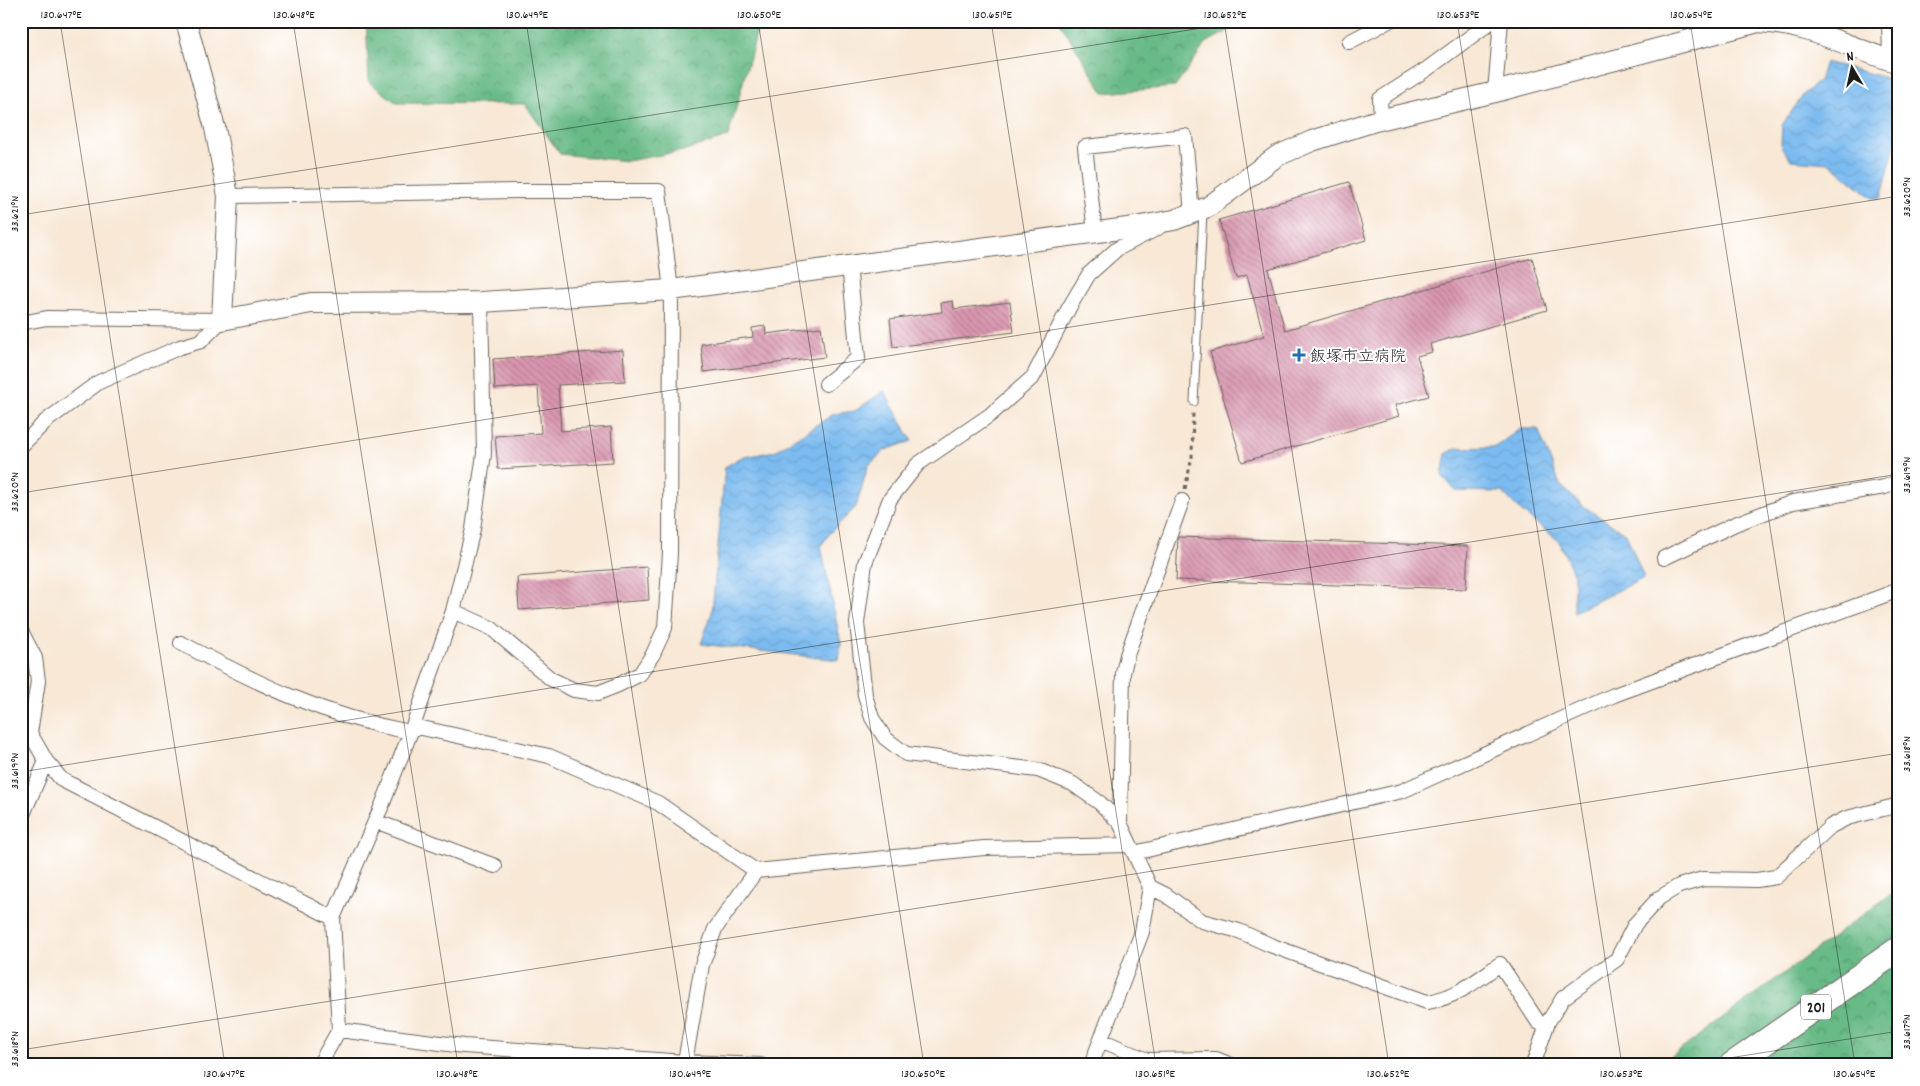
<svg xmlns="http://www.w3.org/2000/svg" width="1920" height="1086" viewBox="0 0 1920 1086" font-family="Dekko,'Klee One',sans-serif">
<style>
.forest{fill:url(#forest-crowns);stroke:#426b51}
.water{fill:url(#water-waves);stroke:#4c6c86}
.building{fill:url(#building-back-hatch)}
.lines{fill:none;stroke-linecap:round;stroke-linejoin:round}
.lane-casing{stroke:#69635d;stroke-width:9}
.street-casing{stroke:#69635d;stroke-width:16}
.secondary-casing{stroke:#69635d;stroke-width:22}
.highway-casing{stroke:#69635d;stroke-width:27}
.path{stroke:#69635d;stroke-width:3;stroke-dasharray:4 4;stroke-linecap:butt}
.lane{stroke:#fff;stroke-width:7}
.street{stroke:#fff;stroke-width:14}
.secondary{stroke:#fff;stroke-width:20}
.highway{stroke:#fff;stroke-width:25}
.ticks{fill:none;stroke:#1c1c1c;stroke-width:1;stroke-opacity:0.45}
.poi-dot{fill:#1f6fb2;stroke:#fff;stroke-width:2}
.labels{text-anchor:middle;stroke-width:4;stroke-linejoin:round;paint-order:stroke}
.shield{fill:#fff;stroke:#606060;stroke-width:1}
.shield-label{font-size:15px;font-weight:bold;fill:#1c1c1c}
.poi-label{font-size:16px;fill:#1c1c1c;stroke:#fff;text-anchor:start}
.neatline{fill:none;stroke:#1c1c1c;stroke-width:2}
.ticks-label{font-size:12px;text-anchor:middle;fill:#1c1c1c}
</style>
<defs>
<pattern id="forest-crowns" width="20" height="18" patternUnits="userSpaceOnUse" patternTransform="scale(1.25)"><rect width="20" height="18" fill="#68ba86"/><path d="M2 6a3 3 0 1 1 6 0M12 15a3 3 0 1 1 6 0" fill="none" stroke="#55966d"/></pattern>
<pattern id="water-waves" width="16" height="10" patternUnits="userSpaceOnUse" patternTransform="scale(1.25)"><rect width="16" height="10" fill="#7cbbf0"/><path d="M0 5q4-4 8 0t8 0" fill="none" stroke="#6ba0cd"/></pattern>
<pattern id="building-back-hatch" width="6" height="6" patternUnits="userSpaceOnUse" patternTransform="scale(1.25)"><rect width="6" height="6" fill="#da97b0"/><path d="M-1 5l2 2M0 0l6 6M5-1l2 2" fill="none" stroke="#b07a8e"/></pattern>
</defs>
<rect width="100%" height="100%" fill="#fff"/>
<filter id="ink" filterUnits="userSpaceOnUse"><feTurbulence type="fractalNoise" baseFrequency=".02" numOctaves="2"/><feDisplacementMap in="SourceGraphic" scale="10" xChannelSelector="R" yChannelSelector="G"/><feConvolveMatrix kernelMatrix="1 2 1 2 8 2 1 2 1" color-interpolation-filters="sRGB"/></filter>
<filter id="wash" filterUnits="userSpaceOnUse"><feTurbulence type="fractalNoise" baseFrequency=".0096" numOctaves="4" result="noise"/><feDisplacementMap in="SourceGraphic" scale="20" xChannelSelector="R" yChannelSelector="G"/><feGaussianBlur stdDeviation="1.12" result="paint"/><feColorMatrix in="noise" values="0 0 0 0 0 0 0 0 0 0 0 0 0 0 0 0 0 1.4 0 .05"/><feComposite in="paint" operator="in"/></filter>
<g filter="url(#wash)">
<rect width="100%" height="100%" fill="#f8e8d5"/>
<path class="forest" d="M366,21h417l-25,7 -30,109 -45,14 -56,10 -67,-7 -35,-50 -128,-1 -28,-21z
M1059,21h187l-40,22 -31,44 -71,6z
M1899,888v177h-239z"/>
<path class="water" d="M1825,62l74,19v49l-18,68h-9l-42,-35 -39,-3 -10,-14 1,-21 22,-31 15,-13z
M884,391l28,50 -27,9 -17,16 -12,41 -27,27 -8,12 20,98 -2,16 -138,-16 11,-31 13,-146 15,-9 35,-7 59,-37 21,-3z
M1520,429h18l22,56 23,21 43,28 18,44 -70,34v-37l-15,-34 -37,-29 -20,-20 -46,-1 -14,-15 4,-22 11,-6 38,-1z"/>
<g id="blocks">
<path class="building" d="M1349,182l17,58 -98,29 17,61 247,-72 15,52 -117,34 2,8 -15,4 12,40 -34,9 4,11 -157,46 -32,-110 54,-16 -17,-61 -11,3 -17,-58z
M953,301l1,8 56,-7 4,30 -121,15 -3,-28 52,-7 -1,-9z
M765,326l1,8 55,-7 4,30 -121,15 -3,-28 52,-7 -1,-9z
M623,350l2,31 -67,4 3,46 50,-4 2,35 -115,7 -3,-33 46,-3 -3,-47 -43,3 -2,-30z
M1178,537l290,9 -2,43 -290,-9z
M647,567l2,33 -130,10 -2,-33z"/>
</g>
</g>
<g filter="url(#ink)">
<use href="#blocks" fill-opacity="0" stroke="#69635d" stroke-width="1"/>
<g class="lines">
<g class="lane-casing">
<path id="lane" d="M1194,402l9,-191"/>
</g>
<g class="street-casing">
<path id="street" d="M1889,21l1,39
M1349,42l40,-21
M1495,92l6,-71
M1381,119l-1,-20 47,-30 65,-48
M228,196l290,-5h141l12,99 -1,263 -5,75 -12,26 -13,20 -22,11 -20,8 -24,-3 -23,-11 -60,-51 -38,-17
M1095,232l-10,-85 100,-11 7,77
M21,323l26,-5 175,2
M826,384l32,-26 -9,-94
M21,446l25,-25 53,-39 81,-35 21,-6 21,-21
M1664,558l71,-34 58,-22 92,-15 14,-6
M21,631l14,27 3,23 -8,52 16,28 16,19 271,138
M181,643c77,41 143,73 229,89
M413,726l136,30 109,47 98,68 228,-23 146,-3
M21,819l25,-58
M375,821l120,45
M1120,823l3,-150 4,-18 55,-154
M1134,853l268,-62 212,-96 285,-105
M1150,887l16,8 36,26 37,10 31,14 157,57c29,-4 49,-21 73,-38l38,58 8,4
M339,1030l125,16 221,16 76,3
M1101,1040l46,20 69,-1 15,6
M685,1062l17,-97 13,-36 41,-58
M319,1065l20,-35 -6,-112 50,-115 30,-77 40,-115 20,-82 11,-75 -3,-152
M1091,1065l51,-133 8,-45 -30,-64 -20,-20 -27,-19 -35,-14 -132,-16 -21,-16 -13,-20 -7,-23 -8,-72 8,-60 25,-64 28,-35 72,-49 43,-38 37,-71 19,-32 28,-25 41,-21
M1533,1065l15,-43 15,-24 54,-39 18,-35 24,-26 20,-12 24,-7 54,1 19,-3 55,-51 16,-8 52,-13"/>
</g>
<g class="secondary-casing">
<path id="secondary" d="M186,21l29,107 13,68 -6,124 89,-17 170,-1 190,-12 464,-63 39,-7 34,-13 69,-51 35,-15 63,-20 120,-29 263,-70c56,3 90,26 141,41"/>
</g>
<g class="highway-casing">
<path id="highway" d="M1732,1065l167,-116"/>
</g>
<path class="path" d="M1185,489l7,-32 1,-46"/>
<use href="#lane" class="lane"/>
<use href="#street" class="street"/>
<use href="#secondary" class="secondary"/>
<use href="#highway" class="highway"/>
</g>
</g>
<path class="ticks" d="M60,21l165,1044M293,21l165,1044M526,21l165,1044M758,21l166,1044M991,21l165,1044M1224,21l165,1044M1457,21l165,1044M1690,21l165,1044M21,215l1225,-194M21,493l1878,-297M21,772l1878,-298M21,1050l1878,-297M1685,1065l214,-34"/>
<path class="poi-dot" d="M1296.5 347.5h5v5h5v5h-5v5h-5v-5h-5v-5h5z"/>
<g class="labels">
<rect class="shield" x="1801" y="994.5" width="30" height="25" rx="4"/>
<g class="shield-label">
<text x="1816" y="1012">201</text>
</g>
<g class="poi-label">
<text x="1310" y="361">飯塚市立病院</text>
</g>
</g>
<rect width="1920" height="1086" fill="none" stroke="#fff" stroke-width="55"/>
<g transform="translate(1852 68) rotate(351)" stroke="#ffffff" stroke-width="4" paint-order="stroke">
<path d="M0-4L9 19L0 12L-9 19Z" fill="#1c1c1c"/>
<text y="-8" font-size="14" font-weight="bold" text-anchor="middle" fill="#1c1c1c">N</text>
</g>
<rect x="28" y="28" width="1864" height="1030" class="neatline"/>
<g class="ticks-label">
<text x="61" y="18">130.647°E</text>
<text x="294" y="18">130.648°E</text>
<text x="527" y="18">130.649°E</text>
<text x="759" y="18">130.650°E</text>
<text x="992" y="18">130.651°E</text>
<text x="1225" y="18">130.652°E</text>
<text x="1458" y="18">130.653°E</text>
<text x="1691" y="18">130.654°E</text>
<text transform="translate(1906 197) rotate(-90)" y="4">33.620°N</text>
<text transform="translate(14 214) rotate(-90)" y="4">33.621°N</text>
<text transform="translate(1906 475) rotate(-90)" y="4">33.619°N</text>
<text transform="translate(14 492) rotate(-90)" y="4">33.620°N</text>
<text transform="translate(1906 754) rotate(-90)" y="4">33.618°N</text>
<text transform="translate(14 771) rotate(-90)" y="4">33.619°N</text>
<text transform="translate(1906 1032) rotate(-90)" y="4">33.617°N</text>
<text transform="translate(14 1049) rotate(-90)" y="4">33.618°N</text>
<text x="224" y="1077">130.647°E</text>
<text x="457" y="1077">130.648°E</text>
<text x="690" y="1077">130.649°E</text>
<text x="923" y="1077">130.650°E</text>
<text x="1155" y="1077">130.651°E</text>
<text x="1388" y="1077">130.652°E</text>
<text x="1621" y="1077">130.653°E</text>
<text x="1854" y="1077">130.654°E</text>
</g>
</svg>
